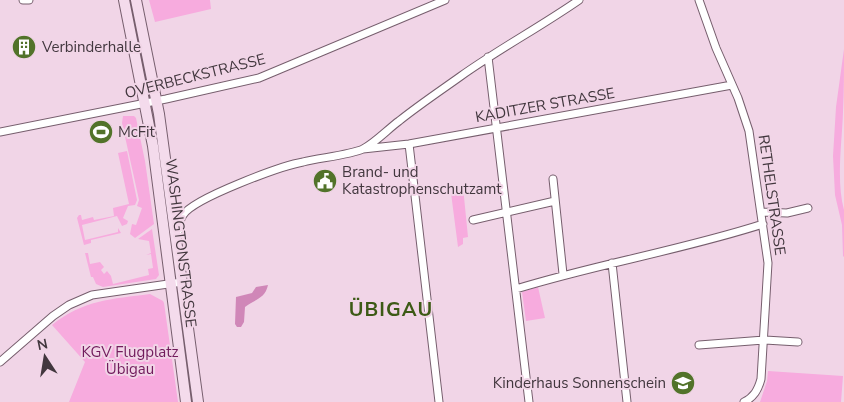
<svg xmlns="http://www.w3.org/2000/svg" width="844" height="402" viewBox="0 0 844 402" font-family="'Nunito Sans',sans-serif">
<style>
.green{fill:#f7abde}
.water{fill:#d087b8}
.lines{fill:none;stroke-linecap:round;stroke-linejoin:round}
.street-casing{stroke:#765e6d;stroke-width:9}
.secondary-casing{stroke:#765e6d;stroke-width:12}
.street{stroke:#fff;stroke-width:7}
.secondary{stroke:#f4dbec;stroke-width:10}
.labels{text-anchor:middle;stroke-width:4;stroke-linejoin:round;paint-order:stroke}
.poi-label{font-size:15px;fill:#42373e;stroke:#f1d5e7;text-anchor:start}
.street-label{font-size:15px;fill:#42373e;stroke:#f1d5e7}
.park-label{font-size:15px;fill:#711b5c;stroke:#f1d5e7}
.district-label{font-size:20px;font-weight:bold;letter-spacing:1px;fill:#3d5a16;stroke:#f1d5e7}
</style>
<rect width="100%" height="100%" fill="#f1d5e7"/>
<path class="green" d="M149,0h61l1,9 -56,13z
M844,49c0,21 0,42 -1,63 -1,31 -7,68 1,98v47l-1,-1 -1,-31 -7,-30 -2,-39 3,-49z
M123,116h11l2,2 9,43 9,63 -19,14 -5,-4 2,-10 4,1 6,-17 -5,-2 2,-6 -17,-77z
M127,151l10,49 -2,5 -7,1 -5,12 5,3 -1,3 -5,2 -5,-10 -35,9 3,15 33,-8v-4l3,5 -30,7v3l-7,2 -7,-27 2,-3h2l1,5 11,-3 1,3 20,-4 -1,-8 16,-4 -11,-51z
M463,187l5,50 -5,1v6l-5,3 -7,-54 6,-5z
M152,229l7,46 -3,4 -53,8 -7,-3 -3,-7h-2l-6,-24h3l2,11 10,-2 4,5 -3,3 3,4 3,-3 4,5 2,8 36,-9 -1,-6 5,-1 -2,-14 -5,1 5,-2 -2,-12 -11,-2z
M538,287l7,31 -19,3 -4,-29z
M150,294l13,7 1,2 14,99h-109l16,-40 -33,-37c31,-25 60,-26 98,-31z
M768,371l75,5 -2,26h-81l7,-21z"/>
<path class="water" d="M268,285c-3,14 -13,14 -23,22l-1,15 -3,5h-4l-2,-3 1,-27 16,-4 4,-6z"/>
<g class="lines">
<g class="street-casing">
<path id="street" d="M23,0h6
M699,0l17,48 22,50 11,33 19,132 -7,116c-3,11 -7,18 -17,23
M488,57l41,345
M0,132l166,-33 93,-21 186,-78
M409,144l30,258
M363,149l46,-5 323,-59
M553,179l10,95
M762,212l25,1 21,-5
M473,220l82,-19
M176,236c6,-9 2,-15 7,-21 11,-17 98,-49 120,-53 15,-4 47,-7 60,-13 12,-6 25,-20 36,-28 20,-16 41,-30 62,-45 38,-27 79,-49 118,-76
M612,263l15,139
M516,289c81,-25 166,-39 247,-65
M699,345l66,-5 33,2
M0,362l53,-46 16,-11 23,-10 90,-13"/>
</g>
<g class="secondary-casing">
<path id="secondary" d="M124,0l29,146 33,256
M136,0l23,114 39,288"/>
</g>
<use href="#street" class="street"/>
<use href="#secondary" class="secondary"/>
</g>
<defs>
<g id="building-disc" transform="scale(1.25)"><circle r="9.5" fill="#52732a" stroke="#f1d5e7"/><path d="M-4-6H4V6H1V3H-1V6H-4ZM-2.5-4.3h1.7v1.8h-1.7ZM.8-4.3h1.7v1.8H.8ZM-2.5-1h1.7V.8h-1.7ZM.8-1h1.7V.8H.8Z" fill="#fff"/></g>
<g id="stadium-disc" transform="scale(1.25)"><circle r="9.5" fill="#52732a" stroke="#f1d5e7"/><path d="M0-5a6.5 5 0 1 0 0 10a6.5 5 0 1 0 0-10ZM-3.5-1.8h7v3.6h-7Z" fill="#fff"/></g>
<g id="civic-disc" transform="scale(1.25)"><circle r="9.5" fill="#52732a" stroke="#f1d5e7"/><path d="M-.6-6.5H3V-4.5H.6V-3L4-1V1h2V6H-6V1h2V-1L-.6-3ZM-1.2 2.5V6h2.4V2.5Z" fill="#fff"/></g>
<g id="school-disc" transform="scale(1.25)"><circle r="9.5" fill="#52732a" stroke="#f1d5e7"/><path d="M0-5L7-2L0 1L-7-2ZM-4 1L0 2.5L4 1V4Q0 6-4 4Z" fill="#fff"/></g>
</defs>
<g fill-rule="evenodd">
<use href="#building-disc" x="24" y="47"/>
<use href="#stadium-disc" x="101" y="132"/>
<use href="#civic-disc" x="325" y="181"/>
<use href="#school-disc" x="683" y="383"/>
</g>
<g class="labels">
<g class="poi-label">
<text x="42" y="52">Verbinderhalle</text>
<text x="118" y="137">McFit</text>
<text x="342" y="177">Brand- und<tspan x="342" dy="17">Katastrophenschutzamt</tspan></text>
<text x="666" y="388" text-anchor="end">Kinderhaus Sonnenschein</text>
</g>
<g class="street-label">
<text transform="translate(195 76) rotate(-14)" y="5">OVERBECKSTRASSE</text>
<text transform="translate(545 105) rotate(-10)" y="5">KADITZER STRASSE</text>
<text transform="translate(772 195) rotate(82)" y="5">RETHELSTRASSE</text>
<text transform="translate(181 243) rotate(83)" y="5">WASHINGTONSTRASSE</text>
</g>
<g class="park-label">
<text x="130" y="357">KGV Flugplatz<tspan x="130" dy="17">Übigau</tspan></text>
</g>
<g class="district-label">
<text x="391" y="316">ÜBIGAU</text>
</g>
</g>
<g transform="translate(45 357) rotate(348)" stroke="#f1d5e7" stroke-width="4" paint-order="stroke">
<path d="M0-4L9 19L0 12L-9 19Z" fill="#42373e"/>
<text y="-8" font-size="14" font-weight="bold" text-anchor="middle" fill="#42373e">N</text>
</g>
</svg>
